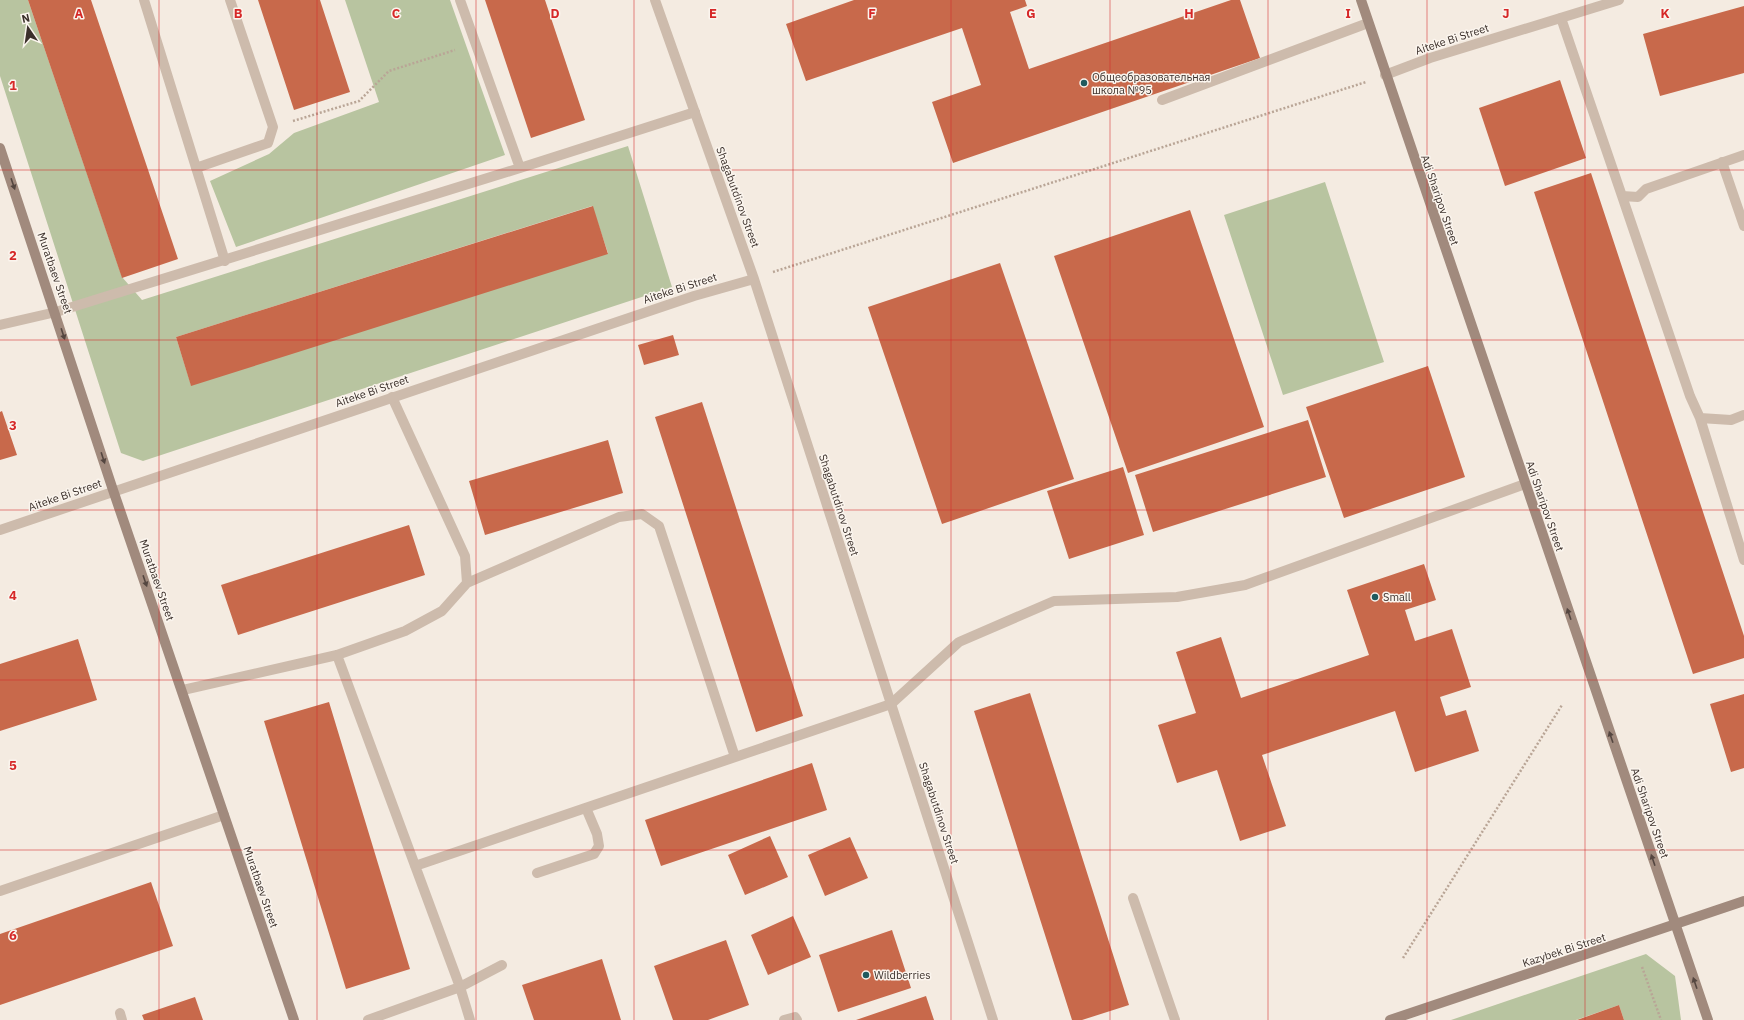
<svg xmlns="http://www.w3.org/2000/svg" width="1744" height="1020" viewBox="0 0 1744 1020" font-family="'IBM Plex Sans',sans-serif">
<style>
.green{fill:#b8c4a0;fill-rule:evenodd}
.building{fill:#c8694b}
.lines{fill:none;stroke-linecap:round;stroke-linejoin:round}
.path{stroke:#b9a596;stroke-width:2.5;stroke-dasharray:2 2;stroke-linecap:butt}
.lane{stroke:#cdbbac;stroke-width:10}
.street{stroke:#cdbbac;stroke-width:10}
.secondary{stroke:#a18a7d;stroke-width:10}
.oneway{fill:#544640}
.grid{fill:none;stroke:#d62828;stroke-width:1;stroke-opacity:0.55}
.poi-dot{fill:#1f5a5e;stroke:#fbf5ee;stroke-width:1.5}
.labels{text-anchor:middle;stroke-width:3;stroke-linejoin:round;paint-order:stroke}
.street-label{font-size:11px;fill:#3b302b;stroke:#fbf5ee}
.poi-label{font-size:11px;fill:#3b302b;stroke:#fbf5ee;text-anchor:start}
.grid-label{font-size:13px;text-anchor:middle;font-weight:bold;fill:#d62828;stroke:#fbf5ee;stroke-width:3;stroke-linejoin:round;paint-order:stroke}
</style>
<rect width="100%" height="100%" fill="#f4ebe1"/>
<path class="green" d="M0,0h28l94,277 20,23 486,-154 44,141 -529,174 -22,-8 -121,-377zM592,206l16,47 -417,132 -15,-48z
M345,0h105l55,155 -269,92 -26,-66 59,-27 25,-21 85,-31z
M1325,182l59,180 -101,33 -59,-180z
M1646,954l29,22 6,44h-57l-5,-15 -43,15h-125z"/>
<path class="building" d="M28,0h63l87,259 -56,19z
M258,0h62l30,92 -56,18z
M485,0h60l40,120 -54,18z
M854,0h171l2,6 -17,6 19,57 202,-69h9l20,58 -307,105 -21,-61 49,-17 -19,-57 -156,53 -20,-57z
M1744,6v67l-84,23 -17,-62z
M1560,80l26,78 -81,28 -26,-78z
M1591,173l153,463v22l-51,16 -159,-482z
M593,206l15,48 -417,132 -15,-49z
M1190,210l74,217 -136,46 -74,-217z
M1000,263l74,216 -132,45 -74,-217z
M673,335l6,20 -35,10 -6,-20z
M1428,366l37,111 -121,41 -38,-111z
M702,402l101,314 -47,16 -101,-315z
M2,411l15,44 -17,5v-48z
M1308,420l18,57 -173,55 -18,-57z
M608,440l15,53 -138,42 -16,-54z
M1123,467l21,68 -75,24 -22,-68z
M409,525l16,50 -187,60 -17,-50z
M1424,564l12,36 -31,10 10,31 37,-12 19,58 -31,10 6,19 20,-6 13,41 -64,21 -20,-61 -133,44 24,71 -46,15 -23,-71 -40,13 -19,-58 38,-12 -20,-61 45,-15 20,61 128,-43 -22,-65z
M78,639l19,61 -97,31v-67z
M1030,693l99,312 -47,15h-10l-98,-309z
M1744,694v74l-13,4 -21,-68z
M329,702l81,267 -64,20 -82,-268z
M812,763l15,47 -166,56 -16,-46z
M770,836l18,41 -43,18 -17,-40z
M850,837l18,41 -43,18 -17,-41z
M151,882l22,64 -173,59v-71z
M793,916l18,41 -43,18 -17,-40z
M892,930l19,58 -73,24 -19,-57z
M726,940l23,65 -41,15h-35l-19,-54z
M602,959l19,61h-87l-12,-35z
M926,996l8,24h-78z
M195,997l8,23h-59l-2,-5z
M1619,1005l5,15h-47z"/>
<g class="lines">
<path class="path" d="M293,121l66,-20 30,-30 66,-21
M773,272l593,-190
M1403,958l159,-253
M1642,967l19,53"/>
<path class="lane" d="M144,0l81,261
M460,0l60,168
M1561,18l61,178
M1162,100l206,-77
M1744,155l-98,34 -8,8 -16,-1 68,200 10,22 31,2 13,-5
M1722,162l22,64
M196,168l72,-25 5,-16 -43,-127
M0,325l56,-13 464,-144 175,-56
M1700,418l44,142
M467,583l152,-66 23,-3 17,12 76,231
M337,655l123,332 10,33
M183,690l154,-35 68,-24 37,-20 25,-28 -2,-27 -73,-159
M415,866l476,-162 68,-62 95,-41 123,-4 68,-12 280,-101
M537,873l57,-19 5,-8 -2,-12 -11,-26
M0,891l224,-76
M1133,898l42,122
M120,1013l2,7
M368,1020l92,-33 42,-22
M784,1020l11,-3 2,3"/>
<path class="street" d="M655,0l99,279 239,741
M1385,75l45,-17 189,-58
M0,530l694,-234 60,-17"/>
<path class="secondary" d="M1361,0l347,1020
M0,148l113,342 181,530
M1390,1020l354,-119"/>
</g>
<defs><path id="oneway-solid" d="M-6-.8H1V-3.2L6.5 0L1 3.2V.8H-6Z"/></defs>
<g class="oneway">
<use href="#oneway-solid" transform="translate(13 184) rotate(71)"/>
<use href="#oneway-solid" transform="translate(63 334) rotate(72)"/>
<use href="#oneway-solid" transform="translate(103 458) rotate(72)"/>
<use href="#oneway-solid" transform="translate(145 581) rotate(71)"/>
<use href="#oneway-solid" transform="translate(1569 614) rotate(-109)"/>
<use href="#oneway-solid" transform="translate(1611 737) rotate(-109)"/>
<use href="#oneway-solid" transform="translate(1653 860) rotate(-109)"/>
<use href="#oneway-solid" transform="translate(1695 983) rotate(-109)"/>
</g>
<path class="grid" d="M159,0v1020M317,0v1020M476,0v1020M634,0v1020M793,0v1020M951,0v1020M1110,0v1020M1268,0v1020M1427,0v1020M1585,0v1020M0,170h1744M0,340h1744M0,510h1744M0,680h1744M0,850h1744"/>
<g class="poi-dot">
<circle cx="1084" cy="83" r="4"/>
<circle cx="1375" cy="597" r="4"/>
<circle cx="866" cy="975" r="4"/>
</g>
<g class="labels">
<g class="street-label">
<text transform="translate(1452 39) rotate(-18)" y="4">Aiteke Bi Street</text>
<text transform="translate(738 197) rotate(70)" y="4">Shagabutdinov Street</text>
<text transform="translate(1440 200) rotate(71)" y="4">Adi Sharipov Street</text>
<text transform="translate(55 273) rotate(71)" y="4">Muratbaev Street</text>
<text transform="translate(680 288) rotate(-18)" y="4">Aiteke Bi Street</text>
<text transform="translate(372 391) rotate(-19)" y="4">Aiteke Bi Street</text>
<text transform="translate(65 495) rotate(-19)" y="4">Aiteke Bi Street</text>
<text transform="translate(839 505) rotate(72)" y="4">Shagabutdinov Street</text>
<text transform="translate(1545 506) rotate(71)" y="4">Adi Sharipov Street</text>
<text transform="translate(157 580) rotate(71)" y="4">Muratbaev Street</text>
<text transform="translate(939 813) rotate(72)" y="4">Shagabutdinov Street</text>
<text transform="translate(1650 813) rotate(71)" y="4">Adi Sharipov Street</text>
<text transform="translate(261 887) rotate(71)" y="4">Muratbaev Street</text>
<text transform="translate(1564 950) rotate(-18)" y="4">Kazybek Bi Street</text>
</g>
<g class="poi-label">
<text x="1092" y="81">Общеобразовательная<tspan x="1092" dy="13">школа №95</tspan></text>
<text x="1383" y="601">Small</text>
<text x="874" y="979">Wildberries</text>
</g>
</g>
<g class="grid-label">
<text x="79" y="18">A</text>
<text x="238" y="18">B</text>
<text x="396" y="18">C</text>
<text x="555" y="18">D</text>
<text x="713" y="18">E</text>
<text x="872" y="18">F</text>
<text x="1031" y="18">G</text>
<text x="1189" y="18">H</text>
<text x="1348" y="18">I</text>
<text x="1506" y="18">J</text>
<text x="1665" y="18">K</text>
<text x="13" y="90">1</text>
<text x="13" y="260">2</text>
<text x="13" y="430">3</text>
<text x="13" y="600">4</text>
<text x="13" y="770">5</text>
<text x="13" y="940">6</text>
</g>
<g transform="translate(28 28) rotate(347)" stroke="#fbf5ee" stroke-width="3" paint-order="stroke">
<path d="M0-3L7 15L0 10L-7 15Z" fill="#3b302b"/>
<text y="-6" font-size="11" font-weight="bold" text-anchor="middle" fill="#3b302b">N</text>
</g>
</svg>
